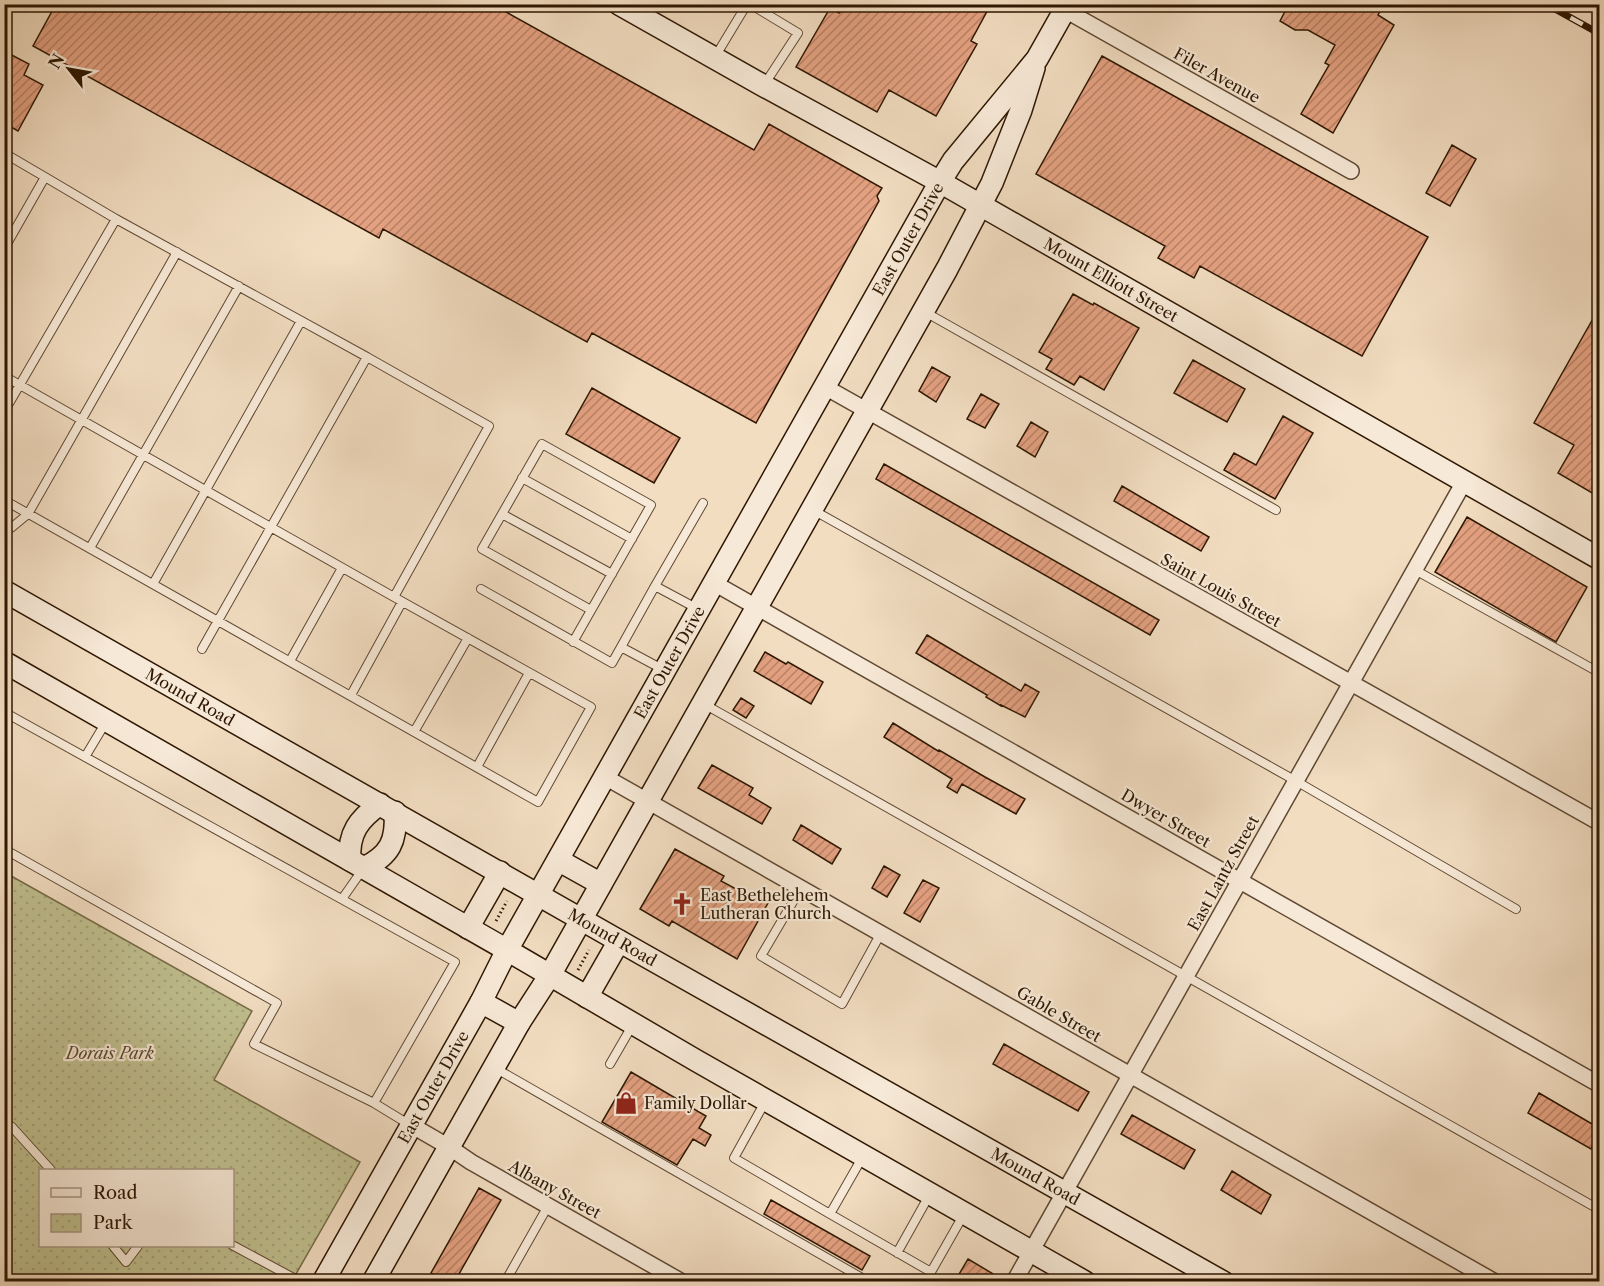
<svg xmlns="http://www.w3.org/2000/svg" width="1604" height="1286" viewBox="0 0 1604 1286" font-family="'Libre Caslon Text',serif">
<style>
.park{fill:url(#park-dots);stroke:#776b48;stroke-width:1.5;fill-rule:evenodd}
.building{fill:url(#building-hatch);stroke:#2e1702;stroke-width:1.5}
.lines{fill:none;stroke-linecap:round;stroke-linejoin:round}
.lane-casing{stroke:#5f4832;stroke-width:10}
.street-casing{stroke:#5f4832;stroke-width:18}
.secondary-casing{stroke:#2e1702;stroke-width:24}
.path{stroke:#2e1702;stroke-width:3;stroke-dasharray:1.5 3;stroke-linecap:butt}
.lane{stroke:#f7e9d7;stroke-width:8}
.street{stroke:#f7e9d7;stroke-width:15}
.secondary{stroke:#f7e9d7;stroke-width:21}
.rail-casing{stroke:#2e1702;stroke-width:7}
.rail{stroke:#f7e9d7;stroke-width:4.5;stroke-dasharray:14;stroke-linecap:butt}
.labels{text-anchor:middle;stroke-width:4.5;stroke-linejoin:round;paint-order:stroke}
.street-label{font-size:16px;fill:#2e1702;stroke:#f7e9d7}
.poi-label{font-size:16px;fill:#2e1702;stroke:#f7e9d7;text-anchor:start}
.park-label{font-size:16px;font-style:italic;fill:#5a492c;stroke:#f7e9d7}
</style>
<defs>
<pattern id="park-dots" width="8" height="8" patternUnits="userSpaceOnUse" patternTransform="scale(1.5)"><rect width="8" height="8" fill="#c0bf8f"/><path d="M2 2h.1M6 6h.1" fill="none" stroke="#a5a37a" stroke-width="1.8" stroke-linecap="round"/></pattern>
<pattern id="building-hatch" width="6" height="6" patternUnits="userSpaceOnUse" patternTransform="scale(1.5)"><rect width="6" height="6" fill="#e4a181"/><path d="M-1 1l2-2M0 6l6-6M5 7l2-2" fill="none" stroke="#b98267"/></pattern>
</defs>
<rect width="100%" height="100%" fill="#f2ddc1"/>
<filter id="stains"><feTurbulence type="fractalNoise" baseFrequency=".00333" numOctaves="4"/><feColorMatrix values="0 0 0 0 .2 0 0 0 0 .09 0 0 0 0 .02 0 0 0 .5 -.17"/></filter>
<radialGradient id="worn" r=".72"><stop offset=".6" stop-color="#630" stop-opacity="0"/><stop offset="1" stop-color="#630" stop-opacity=".3"/></radialGradient>
<path class="park" d="M4,872l248,139 -38,69 146,82 -68,119h-287zM40,1170h192v76h-192z"/>
<path class="building" d="M56,4h454l-4,8 248,138 15,-26 113,64 -5,8 2,5 -123,222 -164,-90 -5,9 -204,-113 -4,9 -346,-192z
M844,4h147l-20,37 6,3 -41,72 -47,-26 -12,22 -81,-45 34,-59 9,5z
M1289,4h95l-6,11 16,10 -61,108 -32,-19 28,-49 -4,-2 10,-18 -27,-15h-13l-15,-9z
M4,51l25,13 -5,11 19,10 -25,46 -14,-8z
M1102,56l326,181 -66,119 -162,-90 -6,12 -36,-20 7,-12 -129,-72z
M1452,145l24,14 -26,47 -24,-13z
M1073,294l20,11 1,-2 45,25 -35,62 -24,-14 -6,9 -28,-16 6,-10 -13,-7z
M1599,308v189l-41,-24 16,-28 -40,-22z
M1193,360l52,29 -18,33 -53,-29z
M932,367l18,10 -14,25 -17,-11z
M592,388l88,50 -26,45 -88,-49z
M981,394l18,10 -14,24 -18,-9z
M1283,416l30,17 -38,66 -51,-29 10,-17 22,12z
M1031,422l17,10 -13,25 -18,-11z
M884,464l275,156 -9,15 -274,-156z
M1122,486l87,51 -8,14 -87,-50z
M1467,517l120,70 -31,55 -121,-70z
M927,635l94,56 4,-7 14,8 -14,25 -24,-12v1l-15,-9 1,-2 -71,-42z
M765,652l21,12 2,-2 35,20 -12,22 -57,-33z
M741,698l13,8 -8,12 -13,-8z
M893,723l45,28 1,-1 46,27 40,22 -9,15 -54,-30 -5,9 -10,-6 5,-8 -68,-42z
M712,765l41,23 -4,7 22,13 -9,16 -64,-36z
M801,825l40,24 -9,15 -39,-24z
M675,849l49,27 -3,5 28,15 2,-3 17,10 -31,56 -65,-38 -3,5 -29,-17z
M884,866l16,9 -13,22 -15,-9z
M923,880l16,8 -19,34 -16,-9z
M1004,1044l85,48 -11,19 -85,-47z
M631,1072l75,44 -7,12 12,7 -6,11 -12,-7 -16,26 -75,-43z
M1539,1093l60,35v6l-8,15 -63,-36z
M1132,1115l63,35 -11,19 -63,-35z
M1232,1171l39,24 -10,19 -40,-24z
M479,1188l22,12 -46,81h-8l-16,-8z
M771,1200l99,56 -8,14 -98,-56z
M968,1259l37,22h-50z"/>
<g class="lines">
<g class="lane-casing">
<path id="lane" d="M750,4l48,29 -34,52
M715,57l32,-53
M4,153l41,24 -41,72
M116,219l251,138
M925,312l351,198
M4,376l390,221 95,-171 -122,-69c-55,97 -110,194 -165,292
M4,412l112,-193 -71,-42
M522,478l110,61
M4,500l534,302 53,-95 -197,-110
M813,510l483,271 220,128
M502,514l110,60
M4,530l7,-2 17,-14 149,-262
M90,548l149,-262
M1415,570l185,103
M153,584l148,-263
M481,589l131,74 9,-16 43,23
M698,609l-43,-23 48,-83
M573,642l78,-137 -109,-61 -60,105 109,61
M621,647l34,-61
M290,661l52,-93
M351,695l51,-93
M704,704l896,506
M4,712l451,250 -81,141 36,22
M414,732l54,-94
M85,757l21,-35
M477,767l52,-94
M4,849l273,154 -23,41 120,59
M801,888l-40,68 81,48 39,-71
M342,899l21,-30
M610,1064l22,-38
M495,1068l374,214
M765,1102l-31,56 96,56 32,-56
M4,1122l8,5 39,43
M830,1214l101,58 33,-58
M232,1245l69,37
M113,1246l13,16 12,-16
M897,1253l33,-59
M505,1282l43,-76"/>
</g>
<g class="street-casing">
<path id="street" d="M1065,10l286,161
M825,387l775,436
M714,583l886,502
M605,777l890,505
M411,1125l38,22 22,15 211,120
M1014,1282l450,-800"/>
</g>
<g class="secondary-casing">
<g id="secondary">
<path id="s1" d="M619,4l145,82 176,96 660,377"/>
<path id="s2" d="M4,591l638,363 581,328"/>
<path d="M4,662l503,288 190,111 388,221"/>
<path d="M350,860c-2,-27 9,-41 30,-56"/>
<path d="M558,860l43,24"/>
<path d="M364,868c26,-13 33,-27 31,-56"/>
<path d="M468,928l32,-56"/>
<path d="M587,997l32,-56"/>
<path d="M481,1002l38,21"/>
<path id="s3" d="M323,1282l158,-280 26,-52 433,-768 13,-21 84,-102 31,-55"/>
<path d="M373,1282l146,-259 31,-48 397,-706 45,-86 29,-73 13,-42"/>
</g>
</g>
<path class="path" d="M496,921l11,-20
M578,970l11,-20"/>
<use href="#lane" class="lane"/>
<use href="#street" class="street"/>
<use href="#secondary" class="secondary"/>
<g class="rail-casing">
<path id="rail" d="M1546,4l54,30"/>
</g>
<use href="#rail" class="rail"/>
</g>
<defs>
<g id="church-bare" transform="scale(1.8)"><path d="M-1.2-6h2.4v3.5h3.3v2.4h-3.3V6h-2.4V-.1h-3.3v-2.4h3.3Z" fill="#8f2418" stroke="#f7e9d7" stroke-width="2.5" paint-order="stroke"/></g>
<g id="shop-bare" transform="scale(1.8)"><path d="M-5-2.5h2.3a2.7 3.5 0 0 1 5.4 0H5L5.5 6h-11ZM-1.5-2.5h3a1.5 2.3 0 0 0-3 0Z" fill="#8f2418" stroke="#f7e9d7" stroke-width="2.5" paint-order="stroke"/></g>
</defs>
<g fill-rule="evenodd">
<use href="#church-bare" x="682" y="904"/>
<use href="#shop-bare" x="626" y="1103"/>
</g>
<g class="labels">
<g class="street-label">
<text transform="translate(1217 75) rotate(29)" y="6">Filer Avenue</text>
<text dy="6" stroke="none"><textPath href="#s3" startOffset="1196">East Outer Drive</textPath></text>
<text dy="6" stroke="none"><textPath href="#s1" startOffset="564">Mount Elliott Street</textPath></text>
<text transform="translate(1221 590) rotate(29)" y="6">Saint Louis Street</text>
<text dy="6" stroke="none"><textPath href="#s3" startOffset="710">East Outer Drive</textPath></text>
<text dy="6" stroke="none"><textPath href="#s2" startOffset="214">Mound Road</textPath></text>
<text transform="translate(1166 818) rotate(30)" y="6">Dwyer Street</text>
<text transform="translate(1223 873) rotate(-61)" y="6">East Lantz Street</text>
<text dy="6" stroke="none"><textPath href="#s2" startOffset="700">Mound Road</textPath></text>
<text transform="translate(1059 1014) rotate(30)" y="6">Gable Street</text>
<text dy="6" stroke="none"><textPath href="#s3" startOffset="224">East Outer Drive</textPath></text>
<text dy="6" stroke="none"><textPath href="#s2" startOffset="1186">Mound Road</textPath></text>
<text transform="translate(555 1189) rotate(29)" y="6">Albany Street</text>
</g>
<g class="poi-label">
<text x="700" y="901">East Bethelehem<tspan x="700" dy="18">Lutheran Church</tspan></text>
<text x="644" y="1109">Family Dollar</text>
</g>
<g class="park-label">
<text x="110" y="1059">Dorais Park</text>
</g>
</g>
<rect width="1604" height="1286" fill="none" stroke="#f2ddc1" stroke-width="24"/>
<rect x="6" y="6" width="1592" height="1274" fill="none" stroke="#2e1702" stroke-width="3"/>
<rect x="12" y="12" width="1580" height="1262" fill="none" stroke="#2e1702" stroke-width="1.5"/>
<rect x="39" y="1169" width="195" height="78" fill="#f7e9d7" stroke="#a79582" stroke-width="1.5"/>
<rect x="51" y="1188" width="30" height="9" fill="#f7e9d7" stroke="#a79582" stroke-width="1.5"/>
<text x="93" y="1199" font-size="18" fill="#2e1702">Road</text>
<rect x="51" y="1214" width="30" height="18" fill="url(#park-dots)" stroke="#a79582" stroke-width="1.5"/>
<text x="93" y="1229" font-size="18" fill="#2e1702">Park</text>
<g transform="translate(69 69) rotate(301)" stroke="#f7e9d7" stroke-width="4.5" paint-order="stroke">
<path d="M0-4.5L10 22L0 15L-10 22Z" fill="#2e1702"/>
<text y="-9" font-size="16" font-weight="bold" text-anchor="middle" fill="#2e1702">N</text>
</g>
<rect width="100%" height="100%" filter="url(#stains)"/>
<rect width="100%" height="100%" fill="url(#worn)"/>
</svg>
